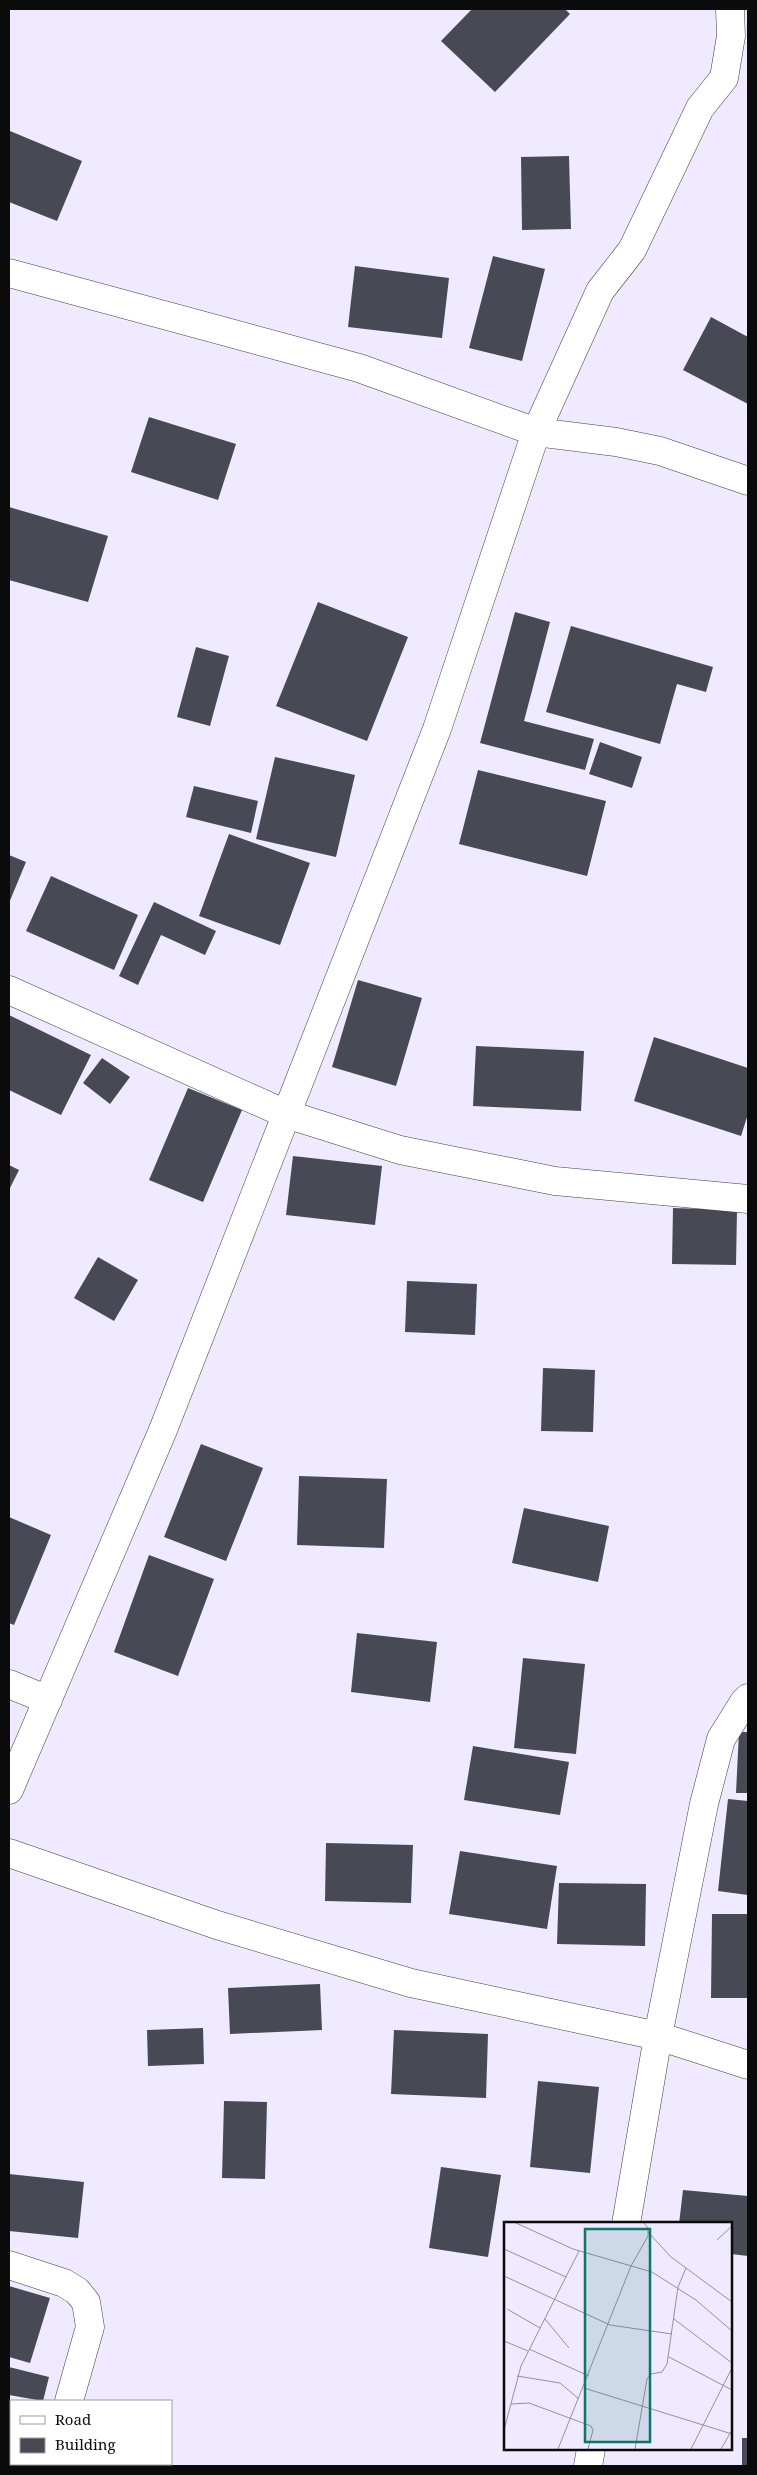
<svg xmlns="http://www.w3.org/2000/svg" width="757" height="2475" viewBox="0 0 757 2475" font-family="'Noto Serif',serif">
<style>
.building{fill:#474a54}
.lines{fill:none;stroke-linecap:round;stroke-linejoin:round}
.street-casing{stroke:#3e3e3e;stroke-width:29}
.street{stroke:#fff;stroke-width:28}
.inset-road{fill:none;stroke:#94919d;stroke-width:1}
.view{fill:#0f766e;fill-opacity:0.15;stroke:#0f766e;stroke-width:2.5}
.inset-edge{fill:none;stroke:#0b0b0b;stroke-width:2.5}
</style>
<rect width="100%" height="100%" fill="#efeaff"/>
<path class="building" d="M472,9h93l5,5 -75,78 -54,-51z
M10,131l72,30 -25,60 -48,-19z
M569,156l2,73 -49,1 -1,-73z
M493,256l52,13 -23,92 -53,-13z
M355,266l94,12 -7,60 -94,-11z
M711,317l37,20v67l-65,-34z
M149,417l87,27 -18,56 -87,-28z
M9,507l99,29 -20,66 -79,-22z
M318,602l90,35 -41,104 -91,-35z
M515,612l35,10 -26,99 70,18 -9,31 -105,-27z
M571,626l142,41 -7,25 -29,-8 -17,60 -114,-32z
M196,647l33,9 -19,70 -33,-9z
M600,742l42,15 -10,31 -43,-14z
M275,757l80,18 -19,82 -80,-18z
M478,770l128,31 -19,75 -128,-32z
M194,786l64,15 -7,32 -65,-16z
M229,834l81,29 -30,82 -81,-29z
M9,855l17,7 -17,41z
M51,876l87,39 -24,55 -88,-39z
M154,902l62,29 -11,24 -44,-20 -23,50 -19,-9z
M358,980l64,18 -26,88 -64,-19z
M9,1015l82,40 -30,60 -52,-25z
M654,1037l94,31v46l-7,22 -107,-35z
M476,1046l108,5 -3,60 -108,-5z
M102,1058l28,19 -20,27 -27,-21z
M188,1088l54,22 -39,92 -54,-22z
M293,1156l89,10 -7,59 -89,-10z
M9,1165l10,5 -10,20z
M673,1208l64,2 -1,55 -64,-1z
M98,1257l40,23 -24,41 -40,-23z
M407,1281l70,3 -2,51 -70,-3z
M543,1368l52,2 -2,62 -52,-1z
M201,1444l62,24 -37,93 -62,-24z
M299,1476l88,3 -3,69 -87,-3z
M524,1508l85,18 -11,56 -86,-19z
M9,1517l42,18 -37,90 -5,-2z
M149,1555l65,24 -36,97 -64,-24z
M357,1633l80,9 -7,60 -79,-10z
M523,1658l62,6 -9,90 -62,-6z
M739,1732h9v61h-12z
M473,1746l96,16 -9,53 -96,-15z
M728,1799l20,2v94l-30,-4z
M326,1843l87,2 -2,58 -86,-2z
M460,1851l97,15 -10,63 -98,-15z
M559,1883l87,1 -1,62 -88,-2z
M712,1914h36v84h-37z
M320,1984l2,46 -92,4 -2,-46z
M203,2028l1,36 -56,2 -1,-36z
M394,2030l94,4 -2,64 -95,-4z
M538,2081l61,6 -9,86 -60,-6z
M224,2101l43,1 -2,77 -43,-1z
M441,2167l60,8 -13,82 -59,-9z
M9,2174l75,8 -6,56 -69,-7z
M683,2190l65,6v60l-17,-2v-30h-52z
M9,2286l41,12 -20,65 -21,-6z
M9,2367l40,10 -6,24 -34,-6z
M742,2438h6v28h-6z"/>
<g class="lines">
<g class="street-casing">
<path id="street" d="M9,273l350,95 177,64 80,10 44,9 88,30
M9,990l277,124 114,36 155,31 193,18
M9,1684l39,16
M9,1790l154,-360 274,-701 99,-297 64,-141 32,-41 68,-142 24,-30 7,-42 -1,-27
M9,1853l208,72 194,58 247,53 90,29
M626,2224l32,-188 46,-232 17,-65 23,-37 4,-4
M9,2265l55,18 13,8 9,11 4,25 -21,74
M51,2466l1,-2
M588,2466l3,-17"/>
</g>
<use href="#street" class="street"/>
</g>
<g transform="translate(504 2222)">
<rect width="228" height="228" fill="#efeaff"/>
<path class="inset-road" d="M12,1l57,26 79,23 44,28 36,31M144,10l23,25 61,45M213,18l15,-14M0,27l62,28M0,54l106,49 62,9M3,87l33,19M41,97l24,29M170,97l58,44M0,119l24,10M25,127l60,27M165,135l63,33M13,154l43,7 19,16M80,166l148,46M7,182l18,-1 62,23 2,4 -5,19M0,208l17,-64 58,-115M54,227l73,-183 17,-30v-8l-4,-5M131,227l12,-70 4,-5 11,-2 5,-8 11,-77 8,-19M187,227l41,-81M217,227l11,-19"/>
<path class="view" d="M81,7h65v213h-65z"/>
<rect width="228" height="228" class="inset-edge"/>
</g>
<rect width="757" height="2475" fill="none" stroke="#0b0b0b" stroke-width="20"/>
<rect x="10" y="2400" width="162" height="65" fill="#ffffff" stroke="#9d9d9d"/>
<rect x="20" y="2416" width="25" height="8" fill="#ffffff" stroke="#9d9d9d"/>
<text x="55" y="2425" font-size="15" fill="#0b0b0b">Road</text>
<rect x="20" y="2438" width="25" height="15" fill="#474a54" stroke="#9d9d9d"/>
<text x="55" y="2450" font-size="15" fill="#0b0b0b">Building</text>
</svg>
